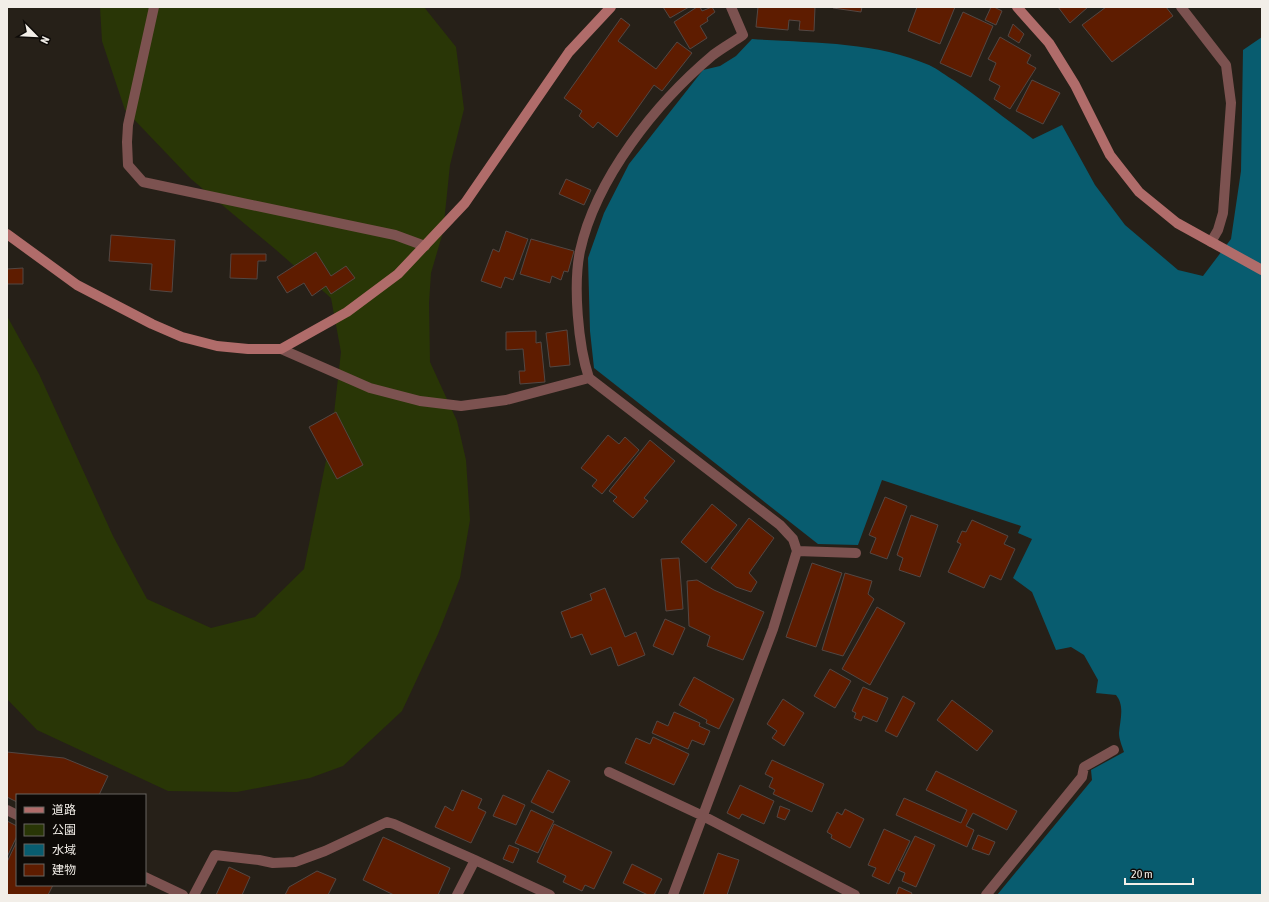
<svg xmlns="http://www.w3.org/2000/svg" width="1269" height="902" viewBox="0 0 1269 902" font-family="'Asap Condensed','Noto Sans JP',sans-serif">
<style>
.green{fill:#293606}
.water{fill:#085c6f}
.building{fill:#5e1c00;stroke:#534743}
.lines{fill:none;stroke-linecap:round;stroke-linejoin:round}
.street{stroke:#7c5250;stroke-width:10}
.secondary{stroke:#b06c6a;stroke-width:10}
</style>
<rect width="100%" height="100%" fill="#262018"/>
<path class="green" d="M100,7h324l32,40 8,62 -14,56 -7,67 -12,41 -2,30 1,59 27,59 9,39 4,60 -10,58 -22,56 -36,77 -59,55 -33,12 -73,14 -69,-1 -131,-61 -30,-31v-383l32,58 74,162 34,63 64,29 44,-11 49,-48 28,-138 9,-79 -10,-54 -56,-49 -84,-70 -66,-69 -23,-69z"/>
<path class="water" d="M1262,37v858h-265l95,-115 -1,-10 33,-18c-2,-6 -5,-13 -5,-19 1,-13 6,-27 -3,-38l-20,-2 2,-13 -14,-25 -13,-8 -15,3 -24,-58 -19,-14 19,-39 -14,-6 3,-7 -139,-46 -24,65 -40,-1 -224,-176 -4,-37 -2,-73 16,-45 25,-49 74,-94 17,-4 16,-10 16,-17c58,4 123,2 177,26 9,4 17,11 26,16 27,19 52,39 78,58l29,-14 33,60 30,40 53,45 25,6 28,-37 10,-68 2,-121z"/>
<path class="building" d="M663,7h26l-19,11z
M697,7h3l2,4 10,-4 3,5 -8,6 1,3 -8,5 7,12 -17,11 -16,-27z
M758,7h57l-1,24 -15,-1 1,-9 -11,-1 -1,10 -32,-3z
M833,7h29l-1,5 -28,-4z
M917,7h38l-15,37 -32,-13z
M991,7h3l8,4 -6,14 -11,-5z
M1058,7h30l-18,16z
M1106,7h60l7,9 -61,46 -30,-37z
M963,12l30,14 -22,51 -31,-14z
M621,18l9,7 -12,16 38,28 21,-27 15,11 -30,38 -8,-6 -37,52 -19,-15 -5,6 -14,-12 3,-5 -18,-13z
M1013,24l11,10 -5,9 -11,-7z
M1000,37l31,18 -4,8 9,5 -26,41 -16,-10 6,-13 -11,-6 7,-17 -8,-4z
M1032,80l28,13 -17,31 -27,-13z
M566,179l25,11 -7,15 -25,-11z
M506,231l22,8 -15,41 -8,-3 -4,11 -20,-7 12,-32 6,3z
M111,235l64,5 -3,52 -22,-2 2,-26 -43,-3z
M531,239l43,12 -6,21 -4,-1 -3,9 -9,-4 -2,7 -30,-9z
M316,252l15,24 15,-10 9,12 -24,16 -5,-8 -14,10 -8,-13 -17,10 -10,-16z
M231,254h35v7h-8l-1,18 -27,-1z
M23,268v16h-16v-15z
M567,330l3,35 -20,2 -4,-34z
M536,331v12l5,-1 4,40 -25,2 -1,-13h6l-2,-22 -17,1v-18z
M336,412l27,53 -26,14 -28,-52z
M608,435l11,9 6,-7 14,13 -37,44 -10,-8 5,-6 -16,-12z
M650,440l25,21 -31,37 4,3 -15,17 -20,-17 4,-4 -8,-6z
M885,497l22,9 -20,53 -17,-6 6,-15 -7,-3z
M712,504l25,21 -31,38 -25,-21z
M911,515l27,10 -18,52 -21,-7 4,-12 -6,-3z
M749,518l25,20 -25,35 8,9 -6,10 -15,-5 -25,-19z
M972,520l36,16 -4,8 11,5 -14,31 -11,-5 -6,13 -36,-16 13,-28 -4,-2 5,-11 4,1z
M679,558l4,51 -17,2 -5,-52z
M812,563l30,10 -26,74 -30,-10z
M845,573l27,8 -4,13 6,5 -31,57 -21,-6z
M697,580l17,10 50,22 -21,48 -36,-14 3,-10 -21,-10 -2,-45z
M605,588l20,49 11,-5 9,23 -27,11 -7,-19 -20,8 -9,-21 -11,4 -10,-26 31,-12 -2,-6z
M877,607l28,16 -35,62 -28,-16z
M665,619l20,9 -12,27 -20,-9z
M830,669l21,12 -16,27 -21,-12z
M694,677l40,22 -15,30 -13,-6 1,-3 -28,-15z
M863,687l25,11 -11,24 -14,-6 -2,5 -7,-3 2,-5 -4,-2z
M903,696l12,7 -18,34 -12,-6z
M783,699l21,14 -20,33 -12,-8 5,-7 -10,-7z
M952,700l41,31 -16,20 -40,-31z
M674,712l26,11 -1,3 11,5 -6,14 -12,-5 -4,9 -36,-16 5,-12 11,5z
M653,737l36,17 -15,31 -49,-22 11,-25 14,6z
M7,752l57,6 44,18 -9,19h-82v7l-10,-5z
M772,760l52,24 -12,28 -39,-18 2,-4 -6,-3 4,-9 -8,-4z
M548,770l22,11 -17,32 -22,-11z
M936,771l81,40 -10,19 -34,-17 -7,13 8,4 -7,17 -71,-32 8,-17 57,25 6,-13 -41,-20z
M740,785l34,16 -10,23 -22,-10 -3,5 -12,-6z
M462,790l20,9 -4,9 8,4 -15,31 -36,-16 10,-21 8,5z
M503,795l22,10 -9,20 -23,-9z
M780,806l10,4 -5,10 -8,-3z
M845,809l19,10 -14,29 -19,-10 1,-3 -5,-3 10,-20 5,3z
M531,810l23,11 -16,32 -23,-10z
M7,821l10,5v10l-10,21z
M554,824l58,28 -18,37 -9,-4 -3,6 -19,-9 3,-6 -29,-14z
M884,829l26,12 -21,43 -17,-8 4,-8 -8,-3z
M978,835l17,7 -6,13 -17,-6z
M915,836l20,9 -19,42 -14,-6 3,-8 -7,-3z
M383,837l67,31 -12,27h-44l-31,-15z
M17,841v44h36l-5,10h-41v-33z
M509,845l10,4 -6,14 -10,-4z
M718,853l21,7 -12,35h-24z
M632,864l30,15 -8,16h-6l-25,-12z
M229,867l21,10 -8,18h-26z
M317,871l19,8 -8,16h-43l4,-8z
M899,887l13,6 -1,2h-15z"/>
<g class="lines">
<path class="street" d="M154,7l-26,118 -1,17 1,23 15,17 252,53 30,11
M1181,7l45,58 5,38 -8,110 -5,17 -7,12
M281,349l89,39 50,13 41,5 45,-6 83,-22
M797,551l59,2
M609,772l94,44 152,79
M7,810l10,5
M145,877l38,18
M194,895l21,-40 44,5 14,3 22,-1 30,-11 62,-29 7,2 81,36 75,35
M457,895l18,-35
M673,895l100,-266 24,-78 -4,-12 -13,-14 -191,-147c-11,-33 -16,-93 -9,-127 16,-73 76,-148 133,-196 9,-7 20,-13 30,-20l-12,-28
M986,895l96,-118 2,-10 30,-17"/>
<path class="secondary" d="M1017,7l32,36 26,42 35,70 29,37 38,31 85,47
M7,234l70,51 75,39 30,13 35,9 31,3h33l66,-37 51,-38 67,-71 104,-151 42,-45"/>
</g>
<rect width="1269" height="902" fill="none" stroke="#f2eee8" stroke-width="16"/>
<rect x="16" y="794" width="130" height="92" fill="#0d0a07" stroke="#696561"/>
<rect x="24" y="807" width="20" height="6" fill="#b06c6a" stroke="#696561"/>
<text x="52" y="814" font-size="12" fill="#f2eee8">道路</text>
<rect x="24" y="824" width="20" height="12" fill="#293606" stroke="#696561"/>
<text x="52" y="834" font-size="12" fill="#f2eee8">公園</text>
<rect x="24" y="844" width="20" height="12" fill="#085c6f" stroke="#696561"/>
<text x="52" y="854" font-size="12" fill="#f2eee8">水域</text>
<rect x="24" y="864" width="20" height="12" fill="#5e1c00" stroke="#696561"/>
<text x="52" y="874" font-size="12" fill="#f2eee8">建物</text>
<g transform="translate(36 36) rotate(114)" stroke="#0d0a07" stroke-width="3" paint-order="stroke">
<path d="M0-3L7 15L0 10L-7 15Z" fill="#f2eee8"/>
<text y="-6" font-size="11" font-weight="bold" text-anchor="middle" fill="#f2eee8">N</text>
</g>
<path d="M1125 878v6h68v-6" fill="none" stroke="#f2eee8" stroke-width="2"/>
<text x="1131" y="878" font-size="12" fill="#f2eee8" stroke="#0d0a07" stroke-width="3" paint-order="stroke">20 m</text>
</svg>
